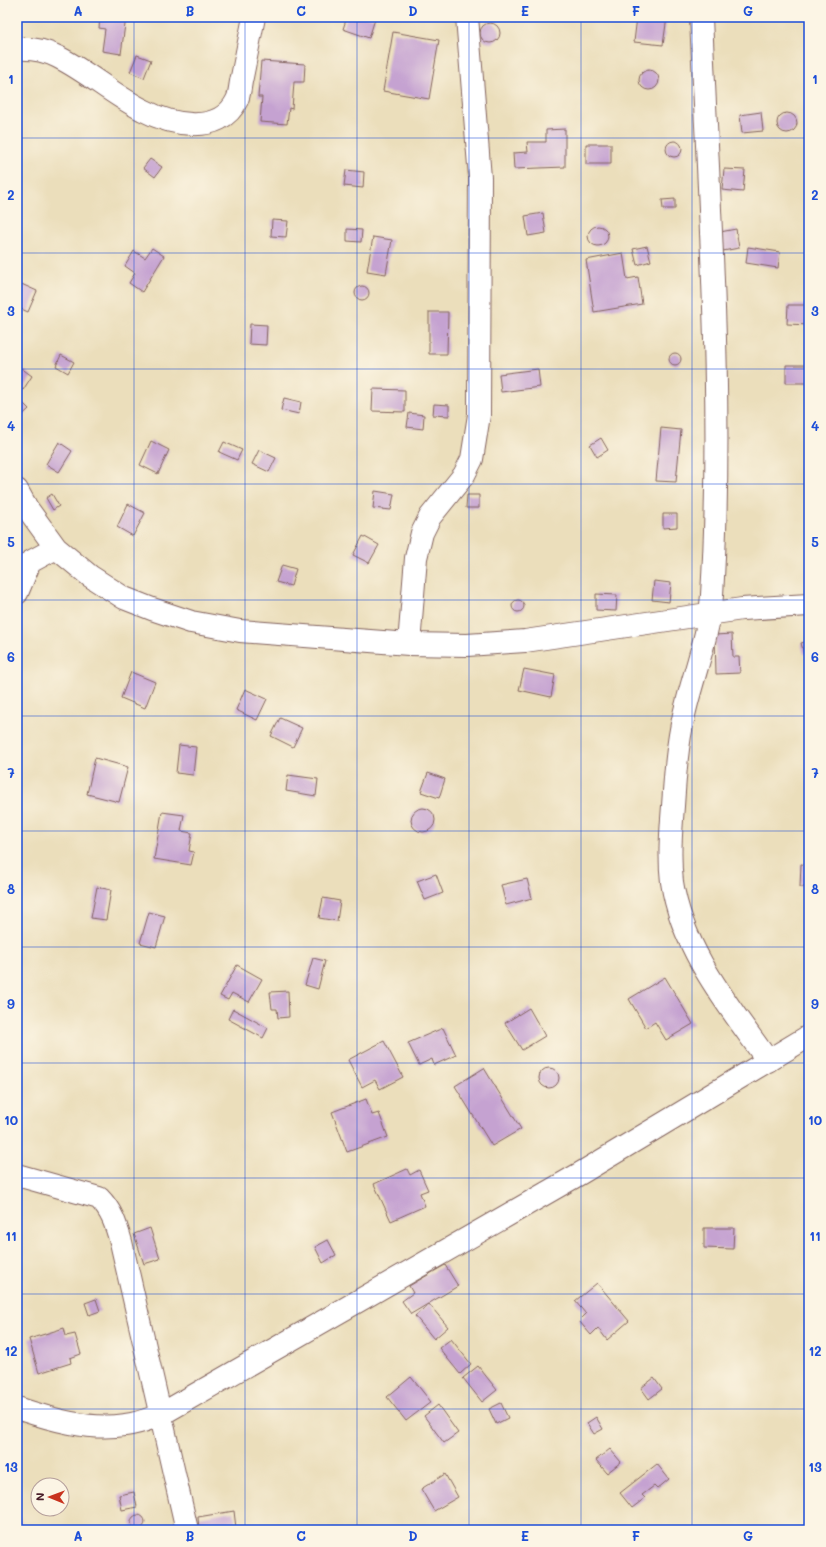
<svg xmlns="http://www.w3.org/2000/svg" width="826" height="1547" font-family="Mali,sans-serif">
	<rect width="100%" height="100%" fill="#fcf5e5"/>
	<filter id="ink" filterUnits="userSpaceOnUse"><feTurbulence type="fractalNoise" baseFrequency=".025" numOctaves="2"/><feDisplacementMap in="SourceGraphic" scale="8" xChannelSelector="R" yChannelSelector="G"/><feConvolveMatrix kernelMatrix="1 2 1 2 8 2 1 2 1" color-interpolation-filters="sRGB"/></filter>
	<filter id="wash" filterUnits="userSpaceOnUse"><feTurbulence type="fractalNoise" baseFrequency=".012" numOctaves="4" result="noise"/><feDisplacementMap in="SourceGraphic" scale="16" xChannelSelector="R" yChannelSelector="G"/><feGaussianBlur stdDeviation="0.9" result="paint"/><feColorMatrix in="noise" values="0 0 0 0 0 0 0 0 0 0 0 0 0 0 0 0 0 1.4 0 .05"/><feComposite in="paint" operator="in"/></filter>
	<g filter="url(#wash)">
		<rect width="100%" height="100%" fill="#ebdebb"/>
		<g id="blocks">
			<path fill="#c5a2d1" d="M100,17h26l-5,37 -19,-3 3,-22 -6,-1z
				M347,17h22l6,2 -6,19 -26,-9z
				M637,17h30l-4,28 -29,-3z
				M480 33a10 10 0 1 1 20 0a10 10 0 1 1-20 0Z
				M393,32l46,8 -10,59 -46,-8z
				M137,55l14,5 -7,18 -14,-6z
				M261,61l44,3 -1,18h-10l-2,27 -3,-1 -2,16 -27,-2 2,-25h-4z
				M639 80a10 10 0 1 1 20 0a10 10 0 1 1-20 0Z
				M761,112l2,19 -21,2 -2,-18z
				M777 123a10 10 0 1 1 20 0a10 10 0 1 1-20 0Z
				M565,129v38l-51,2 -1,-16 15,-1 -1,-10h19v-12z
				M666 149a8 8 0 1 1 16 0a8 8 0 1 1-16 0Z
				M586,144h25v20h-25z
				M150,159l12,8 -7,10 -12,-9z
				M724,169l21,1 -2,22 -21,-2z
				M346,170l18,2 -1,16 -19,-2z
				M675,199v10h-12l-1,-9z
				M543,213l3,20 -18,3 -3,-20z
				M272,220l16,1 -2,16 -15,-1z
				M588 236a10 10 0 1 1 20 0a10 10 0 1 1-20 0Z
				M347,229l15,1 -1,12 -14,-1z
				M736,229l3,19 -16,3 -3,-19z
				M373,237l19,3 -6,34 -19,-3z
				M647,246l4,15 -14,4 -4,-16z
				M748,247l32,5 -2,16 -32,-5z
				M152,248l12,8 -22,36 -13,-9 6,-10 -10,-7 9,-15 11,7z
				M623,253l4,26 11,-2 4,27 -48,8 -8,-52z
				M17,282l20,9 -9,21 -11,-5z
				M355 293a7 7 0 1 1 14 0a7 7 0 1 1-14 0Z
				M788,305h21v20l-22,-1z
				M429,312h19l-1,42h-18z
				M250,324l17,1 -1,20 -17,-1z
				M669 359a6 6 0 1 1 12 0a6 6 0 1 1-12 0Z
				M61,355l13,7 -6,11 -12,-7z
				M786,365h22v18h-22z
				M21,368l11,8 -9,14 -6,-3v-13z
				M538,369l2,18 -39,5 -2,-18z
				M373,389l32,1v22l-33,-1z
				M17,397l12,12 -12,11z
				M284,398l17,4 -2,12 -18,-4z
				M434,404l15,1v11l-16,-1z
				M409,413l15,2 -1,14 -16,-2z
				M661,428l20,2 -5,52 -20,-1z
				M601,438l7,12 -11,7 -7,-12z
				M151,441l18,9 -11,24 -18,-9z
				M59,442l13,9 -13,21 -13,-8z
				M224,442l18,8 -5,10 -18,-8z
				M259,450l17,8 -7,14 -17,-8z
				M375,491l19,3 -3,16 -18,-2z
				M52,494l7,12 -6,4 -7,-12z
				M467,495h12v13h-13z
				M128,504l17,9 -12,23 -16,-9z
				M663,514h14v13l-14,1z
				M363,536l16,9 -10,18 -16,-8z
				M282,565l14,4 -5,17 -15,-4z
				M654,581l17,2 -2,19 -17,-2z
				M596,594l21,1 -1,16 -20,-1z
				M512 606a6 6 0 1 1 12 0a6 6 0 1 1-12 0Z
				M732,634l1,23h6l1,16 -24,1 -1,-39z
				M809,641v12l-5,1 -3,-11z
				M524,669l31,6 -4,22 -32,-7z
				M131,672l24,10 -10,26 -24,-10z
				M245,689l22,10 -10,21 -21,-10z
				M280,718l22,10 -9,19 -22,-11z
				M179,745l17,2 -3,28 -17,-2z
				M95,758l33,9 -9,35 -32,-8z
				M428,773l17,6 -6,19 -18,-6z
				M288,775l30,4 -2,17 -30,-5z
				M411 820a12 12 0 1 1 24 0a12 12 0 1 1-24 0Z
				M162,812l22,3 -3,16 11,2 -3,18 5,1 -3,13 -37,-6z
				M801,864l8,1v22h-9z
				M436,874l7,19 -18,7 -8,-19z
				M527,879l5,19 -26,7 -5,-20z
				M97,887l14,3 -5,30 -15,-2z
				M323,898l17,3 -3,20 -18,-3z
				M149,912l16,4 -9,31 -16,-4z
				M313,958l12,3 -7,28 -13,-4z
				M237,965l25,14 -13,23 -17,-9 -4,7 -8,-4z
				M665,977l28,47 -27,16 -11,-18 -9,6 -17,-29z
				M288,991l1,26 -11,1 -1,-9h-5l-2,-17z
				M529,1008l16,28 -23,14 -17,-27z
				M233,1009l35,19 -5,10 -35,-19z
				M443,1028l13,27 -22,10 -2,-6 -13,6 -11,-22z
				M384,1041l19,36 -23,12 -5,-9 -13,7 -14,-27z
				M484,1068l37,61 -29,17 -37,-60z
				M539 1078a10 10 0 1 1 20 0a10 10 0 1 1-20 0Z
				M366,1099l6,16 7,-2 9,24 -41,15 -15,-40z
				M407,1169l3,6 9,-5 9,20 -8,3 5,13 -34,15 -17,-37z
				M150,1228l10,31 -16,5 -10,-30z
				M704,1228h30l-1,21 -29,-1z
				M328,1240l8,15 -13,8 -8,-16z
				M445,1265l13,21 -47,28 -9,-13 11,-8 -4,-7z
				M597,1283l32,38 -22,19 -9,-12 -7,7 -12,-14 7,-7 -11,-13z
				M96,1299l4,12 -11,4 -4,-12z
				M429,1304l19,23 -14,12 -19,-23z
				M64,1328l2,8 9,-2 6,20 -11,4 1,5 -32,10 -10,-34z
				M451,1339l20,25 -11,10 -21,-26z
				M478,1366l19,24 -15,12 -19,-24z
				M411,1377l20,25 -25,19 -19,-24z
				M654,1378l8,11 -13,10 -8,-11z
				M501,1403l7,15 -12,6 -7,-15z
				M438,1405l20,28 -14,10 -20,-27z
				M596,1417l7,12 -9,5 -7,-11z
				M610,1449l11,13 -14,11 -11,-13z
				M657,1464l12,15 -12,10 -3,-3 -12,9 3,3 -13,10 -12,-15z
				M445,1474l13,23 -24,14 -13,-22z
				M134,1492l3,15 -15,3 -3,-15z
				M234,1511l2,17 -37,2 -1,-13z
				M131 1522a7 7 0 1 1 14 0a7 7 0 1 1-14 0Z
				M20,1518l3,12h-6v-11z"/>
		</g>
	</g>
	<g filter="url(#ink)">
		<use href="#blocks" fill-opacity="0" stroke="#82625d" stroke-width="1"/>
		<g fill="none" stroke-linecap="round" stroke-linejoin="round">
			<g stroke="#82625d" stroke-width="24">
				<path id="minor" d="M701,17c8,192 23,385 11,578 -3,41 -19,80 -28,120 -7,30 -9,61 -11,91 -2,25 -4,51 -1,76 10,68 58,125 96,179
					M17,49c15,-1 27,1 41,8 30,15 55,38 85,53 28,15 77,26 94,-10 3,-6 3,-16 5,-23 4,-20 8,-40 12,-60
					M17,490l10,18 29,40 34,28 34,22 28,11 39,13 49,9 169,13 58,1 58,-4 217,-32 67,-4
					M17,593l13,-31 26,-14
					M409,644l7,-86 6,-25 8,-16 34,-42 8,-16 7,-44 1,-237 -13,-161
					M17,1175l82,23c13,13 17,27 22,44l66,288
					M17,1408c33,11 73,23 108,17 12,-1 24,-6 35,-10l421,-242 228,-137"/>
			</g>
			<use href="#minor" stroke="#fff" stroke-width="22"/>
		</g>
	</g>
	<path fill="none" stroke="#1d4ed8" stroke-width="1" stroke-opacity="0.55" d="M134,17v1513M245,17v1513M357,17v1513M469,17v1513M581,17v1513M692,17v1513M17,138h792M17,253h792M17,369h792M17,484h792M17,600h792M17,716h792M17,831h792M17,947h792M17,1063h792M17,1178h792M17,1294h792M17,1409h792"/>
	<rect width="826" height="1547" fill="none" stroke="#fcf5e5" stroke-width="44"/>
	<g transform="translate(50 1497) rotate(271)"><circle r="19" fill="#fcf5e5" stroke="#b59f9b"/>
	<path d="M0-3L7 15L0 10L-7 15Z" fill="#c8321e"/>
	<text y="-6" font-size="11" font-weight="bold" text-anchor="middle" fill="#4a1f2b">N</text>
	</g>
	<rect x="22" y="22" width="782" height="1503" fill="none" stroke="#1d4ed8" stroke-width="1.5"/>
	<g font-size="13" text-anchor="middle" font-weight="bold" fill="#1d4ed8">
		<text x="78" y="16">A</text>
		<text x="190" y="16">B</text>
		<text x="301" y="16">C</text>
		<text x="413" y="16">D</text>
		<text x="525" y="16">E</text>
		<text x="636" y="16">F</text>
		<text x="748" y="16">G</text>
		<text x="11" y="84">1</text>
		<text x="815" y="84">1</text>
		<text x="11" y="200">2</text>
		<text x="815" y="200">2</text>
		<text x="11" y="316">3</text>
		<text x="815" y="316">3</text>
		<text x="11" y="431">4</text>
		<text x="815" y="431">4</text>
		<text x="11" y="547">5</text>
		<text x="815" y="547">5</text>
		<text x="11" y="662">6</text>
		<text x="815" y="662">6</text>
		<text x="11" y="778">7</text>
		<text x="815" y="778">7</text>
		<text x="11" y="894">8</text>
		<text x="815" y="894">8</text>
		<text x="11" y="1009">9</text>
		<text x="815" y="1009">9</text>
		<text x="11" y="1125">10</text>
		<text x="815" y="1125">10</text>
		<text x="11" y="1241">11</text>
		<text x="815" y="1241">11</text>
		<text x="11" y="1356">12</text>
		<text x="815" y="1356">12</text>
		<text x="11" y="1472">13</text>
		<text x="815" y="1472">13</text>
		<text x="78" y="1541">A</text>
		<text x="190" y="1541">B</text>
		<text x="301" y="1541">C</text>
		<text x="413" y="1541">D</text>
		<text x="525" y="1541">E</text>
		<text x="636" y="1541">F</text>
		<text x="748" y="1541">G</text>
	</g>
</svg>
